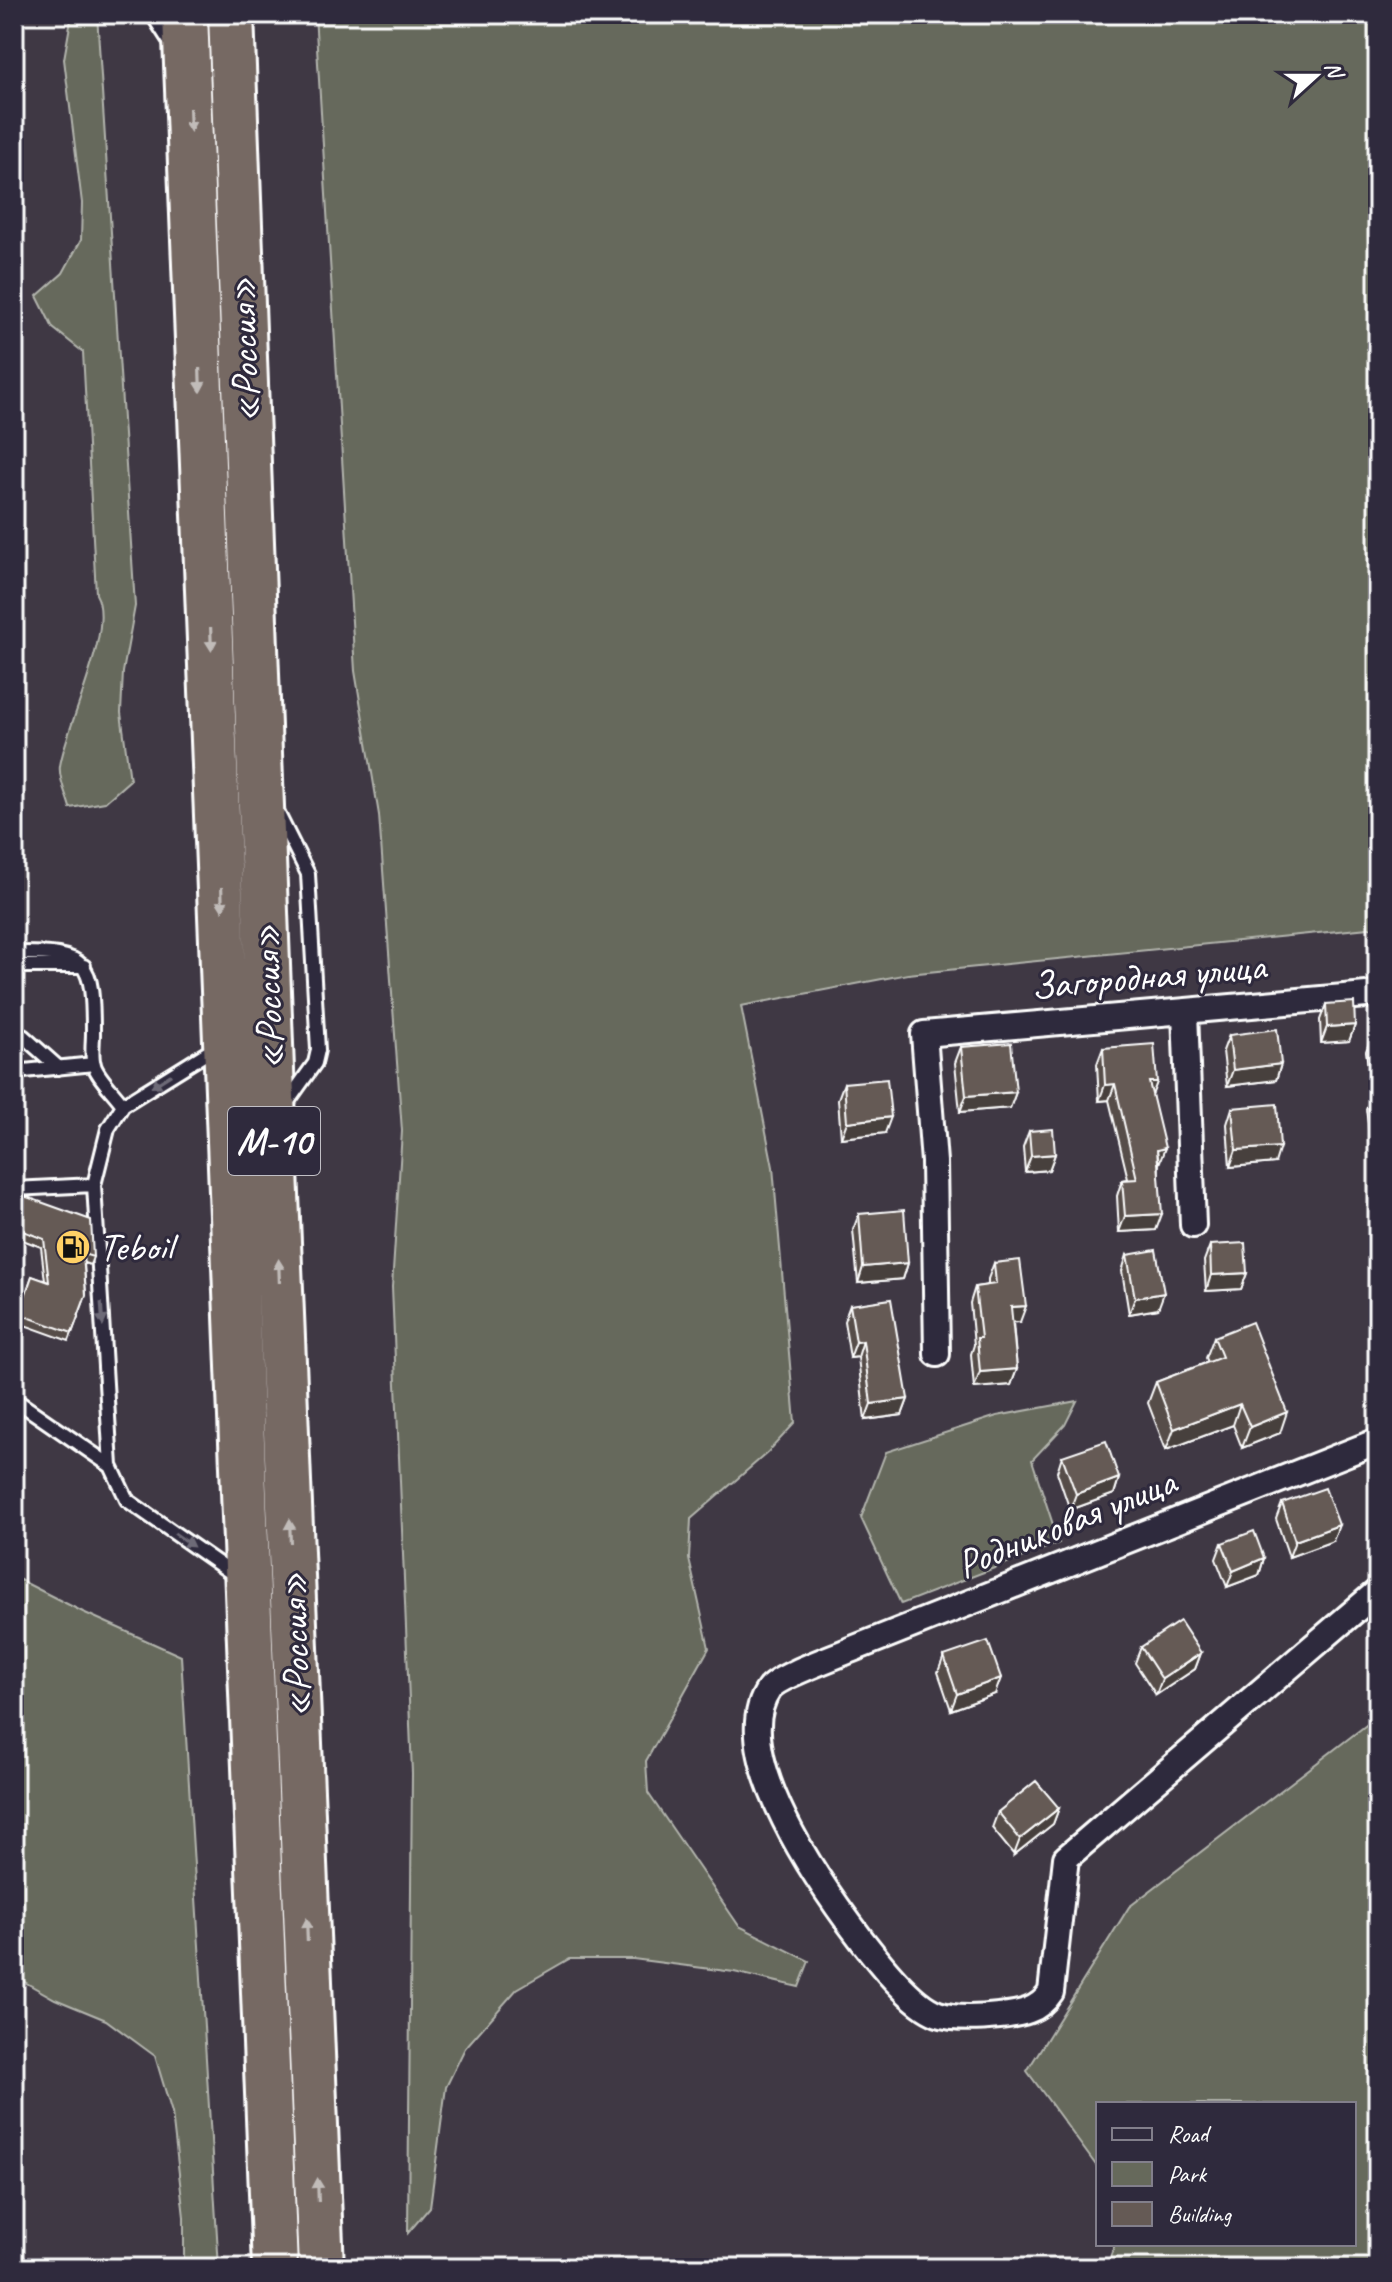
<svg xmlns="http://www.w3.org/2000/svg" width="1392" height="2282" font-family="Caveat,sans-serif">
	<rect width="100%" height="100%" fill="#3f3844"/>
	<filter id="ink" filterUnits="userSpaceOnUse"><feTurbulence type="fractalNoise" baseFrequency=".0125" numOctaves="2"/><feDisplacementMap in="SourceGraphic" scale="16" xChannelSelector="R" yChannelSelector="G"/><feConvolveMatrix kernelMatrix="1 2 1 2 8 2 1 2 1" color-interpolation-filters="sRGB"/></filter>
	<g filter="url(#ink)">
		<path fill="#66695b" stroke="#b2b4ad" stroke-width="2" d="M72,14h25l38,592 -12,66 -2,41 9,67 -25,22 -35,6c-3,-12 -12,-30 -10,-42 6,-41 56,-138 36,-172l-13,-242 -30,-24 -16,-32 26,-23 18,-33 1,-37 -18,-144z
			M315,14h1063v913l-470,47 -167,32 32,161 22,256 -28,30 -76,66 -2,40 20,89 -63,113 2,32 91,133 70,35 -10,26 -65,-15 -101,-13h-64l-52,30 -52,59 -19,39 -16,120 -22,26 4,-460 -20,-486 10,-156 -23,-316 -24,-144z
			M1077,1401l-12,24 -33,35 27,83 -158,61 -40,-86 25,-66 111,-36z
			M14,1577l69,35 98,44 38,612h-35v-51l-12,-104 -17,-57 -49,-36 -51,-21 -41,-23z
			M1378,1716v552h-272l9,-24h239v-140h-256v64l-71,-97 102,-164z"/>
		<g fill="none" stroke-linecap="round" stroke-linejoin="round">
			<g stroke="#fff" stroke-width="18">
				<path id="lane" d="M152,14l20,31
					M277,812l31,62 10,176 -3,13 -29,41
					M14,953c75,-1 79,7 79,81 0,8 -2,22 1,31 4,13 21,28 29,40
					M14,966h70
					M14,1036h9l36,32
					M218,1046l-95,59 -15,24 -14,56 17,281 16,34 109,76
					M14,1072l80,-8
					M14,1189l80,-4
					M14,1399l97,67"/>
			</g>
			<g stroke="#fff" stroke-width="30">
				<path id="street" d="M1185,1012l8,213
					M937,1354l-3,-192 -10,-128 454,-40
					M1378,1441l-528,209c-16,7 -73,27 -81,39 -44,63 54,200 92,250 17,22 51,66 77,75 18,6 43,4 61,2 21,-2 40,-5 52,-24l15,-134 312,-267"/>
			</g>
			<g stroke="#fff" stroke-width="50">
				<path id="highway" d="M185,14l90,2254
					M231,14l42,1109 48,1145"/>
			</g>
			<use href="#lane" stroke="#2f2a3d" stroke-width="12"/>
			<use href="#street" stroke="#2f2a3d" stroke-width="24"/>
			<use href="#highway" stroke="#766964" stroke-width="44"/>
		</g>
		<path fill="#574d49" stroke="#fff" stroke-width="2" d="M1326,1004l29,21 -6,16 -28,2 -1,-23z
			M1378,1034v162l-12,-87 6,-15 -6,-43 6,-16z
			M1229,1035l52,29 -5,16 -49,6 -4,-35z
			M961,1047l55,45 -6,16 -50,4 -5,-49z
			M1103,1048l54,34 -5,12 7,70 -3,66 -37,2 -2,-36 5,-16 6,-1 -19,-79 -10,1 -2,-37z
			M844,1083l41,50 -44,5 -3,-39z
			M1232,1108l43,55 -45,4 -3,-43z
			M1029,1131l26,23 -6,16 -24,2 -2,-25z
			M24,1196l69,61 -3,8 -6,-2 2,32 -17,46 -53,-19 16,-46 13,5 -4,-34 -21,-8 1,-35z
			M859,1214l49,49 -5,16 -45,4 -5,-53z
			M1210,1245l37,28 -6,16 -35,2 -2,-30z
			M1127,1255l31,54 -29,5 -7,-43z
			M994,1263l26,59h-7l4,47 -6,16 -37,3 -3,-34 3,-9 -4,-42 5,-16 13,-2v-6z
			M850,1305l58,94 -6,16 -37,5 -7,-63 -8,1 -6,-37z
			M1214,1337l66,96 -38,15 -9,-23 -67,25 -18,-47 8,-21 52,-20 -2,-4z
			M1062,1456l57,22 -5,16 -44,16 -13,-38z
			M1282,1503l51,38 -44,16 -13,-38z
			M1222,1543l42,15 -5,17 -32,12 -11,-28z
			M1141,1647l60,6 -6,16 -39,26 -21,-32z
			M944,1656l51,38 -44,16 -13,-38z
			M1059,1808l-6,16 -39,31 -22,-27 6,-16z"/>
		<path fill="#473f3c" stroke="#fff" stroke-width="2" d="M14,1019h5l-3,8h-2z
			M1355,1025l-6,16 -28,2 6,-16z
			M1281,1064l-5,16 -49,6 6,-16z
			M1149,1082h8l-6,16z
			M1115,1084l-6,16 -10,1 6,-16z
			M1016,1092l-6,16 -50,4 6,-16z
			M891,1117l-6,16 -44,5 6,-16z
			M1280,1147l-5,16 -45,4 6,-17z
			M1165,1148l-6,16 -2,-14z
			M1055,1154l-6,16 -24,2 6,-16z
			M1162,1214l-6,16 -37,2 6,-16z
			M908,1263l-5,16 -45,4 5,-16z
			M1247,1273l-6,16 -35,2 5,-16z
			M1164,1293l-6,16 -29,5 6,-16z
			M1026,1306l-6,16 -14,1 5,-16z
			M863,1341l-5,16 -8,1 6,-16z
			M1017,1369l-6,16 -37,3 6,-16z
			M908,1399l-6,16 -37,5 6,-16z
			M1240,1404l-7,21 -67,25 8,-21z
			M1287,1412l-7,21 -38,15 8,-21z
			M1119,1478l-5,16 -44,16 6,-16z
			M1339,1525l-6,16 -44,16 6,-16z
			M1264,1558l-5,17 -32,12 6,-16z
			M1201,1653l-6,16 -39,26 6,-16z
			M1001,1678l-6,16 -44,16 6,-16z
			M1059,1808l-6,16 -39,31 6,-16z"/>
		<path fill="#655a55" stroke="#fff" stroke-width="2" d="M14,971h3l2,48h-5z
			M1354,1002l1,23 -28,2 -1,-23z
			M1277,1029l4,35 -48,6 -4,-35z
			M1378,1034v44l-6,-43z
			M1011,1043l5,49 -50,4 -5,-49z
			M1154,1044l3,38h-8l16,66 -8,2 5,64 -37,2 -3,-36 15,-1 -22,-95 -10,1 -2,-37z
			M887,1079l4,38 -44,5 -3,-39z
			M1378,1092v44l-6,-43z
			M1277,1104l3,43 -44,3 -4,-42z
			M1053,1129l2,25 -24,2 -2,-25z
			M24,1196l67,24 2,37 -10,-3 3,41 -14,38 -53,-19 13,-38 17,6 -5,-43 -21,-8z
			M904,1210l4,53 -45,4 -4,-53z
			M1245,1243l2,30 -36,2 -1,-30z
			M1156,1250l8,43 -29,5 -8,-43z
			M1020,1260l6,46 -15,1 6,62 -37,3 -3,-34h4l-6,-51 21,-3 -2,-21z
			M891,1299l17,100 -37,5 -8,-63 -7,1 -6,-37z
			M1252,1322l35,90 -37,15 -10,-23 -66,25 -18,-47 66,-25 -8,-20z
			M1106,1441l13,37 -43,16 -14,-38z
			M1325,1488l14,37 -44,16 -13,-38z
			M1254,1531l10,27 -31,13 -11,-28z
			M1180,1621l21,32 -39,26 -21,-32z
			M988,1641l13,37 -44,16 -13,-38z
			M1036,1781l23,27 -39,31 -22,-27z"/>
		<defs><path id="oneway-solid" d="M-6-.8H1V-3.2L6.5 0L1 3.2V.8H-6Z" transform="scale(2)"/></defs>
		<g fill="#c1bcb9">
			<use href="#oneway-solid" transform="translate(190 120) rotate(88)"/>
			<use href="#oneway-solid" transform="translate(200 380) rotate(88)"/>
			<use href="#oneway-solid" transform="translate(211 639) rotate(88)"/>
			<use href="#oneway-solid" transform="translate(222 899) rotate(88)"/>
			<use href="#oneway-solid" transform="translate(279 1271) rotate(-92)"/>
			<use href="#oneway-solid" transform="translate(290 1531) rotate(-92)"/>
			<use href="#oneway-solid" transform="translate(307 1930) rotate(-92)"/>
			<use href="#oneway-solid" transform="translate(318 2190) rotate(-92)"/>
		</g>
		<g fill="#6d6a77">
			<use href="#oneway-solid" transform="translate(161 1081) rotate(148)"/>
			<use href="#oneway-solid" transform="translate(102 1314) rotate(86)"/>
			<use href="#oneway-solid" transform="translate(184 1540) rotate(35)"/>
		</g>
	</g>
	<defs>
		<g id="fuel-disc" transform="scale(1.8)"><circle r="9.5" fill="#ffd166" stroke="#2f2a3d"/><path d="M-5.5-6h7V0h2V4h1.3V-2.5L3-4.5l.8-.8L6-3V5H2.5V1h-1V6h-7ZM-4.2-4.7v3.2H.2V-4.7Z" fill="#111"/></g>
	</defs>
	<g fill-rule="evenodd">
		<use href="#fuel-disc" x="73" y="1247"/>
	</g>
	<g text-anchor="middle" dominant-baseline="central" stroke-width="6" stroke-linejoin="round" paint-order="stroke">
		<rect fill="#2f2a3d" stroke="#c1bfc5" stroke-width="2" x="228" y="1107" width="92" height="68" rx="6"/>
		<g font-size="38" font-weight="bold" fill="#fff">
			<text x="274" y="1141">М-10</text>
		</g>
		<g font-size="40" fill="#fff" stroke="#2f2a3d">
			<text transform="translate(244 350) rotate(-92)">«Россия»</text>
			<text transform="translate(1148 976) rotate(-5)">Загородная улица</text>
			<text transform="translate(268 997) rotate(-92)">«Россия»</text>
			<text transform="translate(1066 1523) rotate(-22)">Родниковая улица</text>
			<text transform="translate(295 1645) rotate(-92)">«Россия»</text>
		</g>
		<g font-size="40" fill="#fff" stroke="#2f2a3d" text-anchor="start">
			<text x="99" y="1247">Teboil</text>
		</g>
	</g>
	<rect width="1392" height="2282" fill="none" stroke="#2f2a3d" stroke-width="48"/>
	<rect x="24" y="24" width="1344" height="2234" fill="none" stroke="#fff" stroke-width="3" filter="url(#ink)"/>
	<rect x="1096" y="2102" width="260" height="144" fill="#2f2a3d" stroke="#827f8b" stroke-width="2"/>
	<rect x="1112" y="2128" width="40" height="12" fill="#2f2a3d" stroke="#827f8b" stroke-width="2"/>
	<text x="1168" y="2142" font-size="24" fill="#ffffff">Road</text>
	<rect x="1112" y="2162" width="40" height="24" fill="#66695b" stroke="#827f8b" stroke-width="2"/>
	<text x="1168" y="2182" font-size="24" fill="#ffffff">Park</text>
	<rect x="1112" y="2202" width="40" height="24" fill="#655a55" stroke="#827f8b" stroke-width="2"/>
	<text x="1168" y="2222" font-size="24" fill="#ffffff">Building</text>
	<g transform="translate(1316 76) rotate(69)" stroke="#2f2a3d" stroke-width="6" paint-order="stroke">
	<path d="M0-6L14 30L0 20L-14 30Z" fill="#ffffff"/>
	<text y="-12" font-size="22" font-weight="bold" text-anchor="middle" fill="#ffffff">N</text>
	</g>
</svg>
